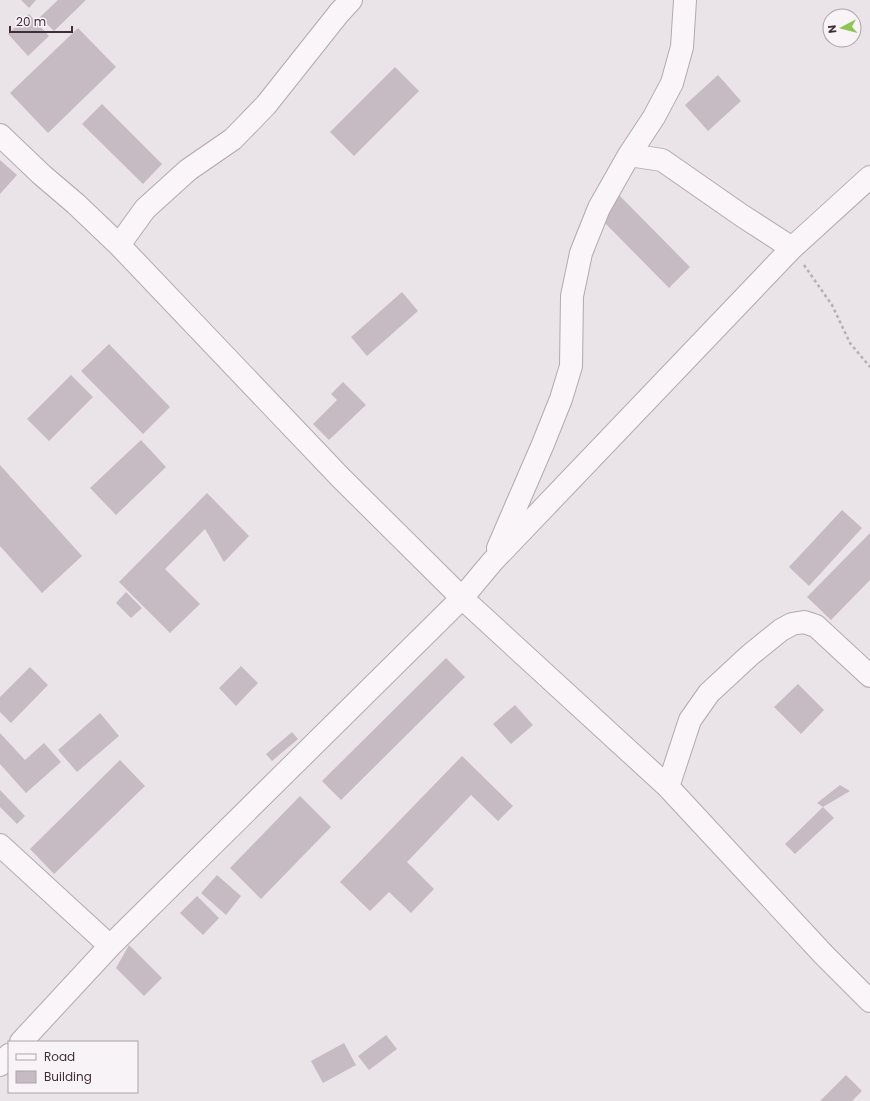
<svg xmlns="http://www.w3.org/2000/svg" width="870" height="1101" font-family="Poppins,sans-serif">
	<rect width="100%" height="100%" fill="#eae3e8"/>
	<path fill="#c6bbc3" d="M21,0h15l-7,8z
		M58,0h28l-32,31 -14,-14z
		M29,14l20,22 -21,20 -20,-22z
		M78,28l38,39 -68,66 -38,-40z
		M395,67l24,24 -65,65 -24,-24z
		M718,75l23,26 -33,30 -23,-26z
		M102,104l60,60 -19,20 -61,-60z
		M0,160l17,15 -17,19z
		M619,195l71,72 -21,21 -71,-72z
		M402,292l16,19 -51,45 -16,-19z
		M109,344l61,63 -27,27 -62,-63z
		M71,375l22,22 -44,44 -22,-22z
		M343,382l23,23 -37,35 -16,-16 24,-24 -6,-6z
		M141,440l25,27 -50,48 -26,-27z
		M0,465l82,91 -40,37 -42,-47z
		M207,493l42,43 -25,26 -19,-33 -40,40 35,35 -30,29 -51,-51z
		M842,510l20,18 -53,58 -20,-19z
		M870,533v47l-39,40 -24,-23z
		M126,592l16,16 -11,10 -15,-15z
		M446,658l19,19 -124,123 -19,-19z
		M241,666l17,17 -22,23 -17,-18z
		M30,667l18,18 -37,38 -11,-11v-15z
		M798,684l26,26 -23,24 -27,-27z
		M515,705l18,20 -22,19 -18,-20z
		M100,713l19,23 -42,36 -19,-22z
		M292,732l6,7 -26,22 -6,-7z
		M0,733l25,27 19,-17 17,19 -35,31 -26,-29z
		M462,756l51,50 -15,15 -27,-26 -64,67 27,27 -23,24 -22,-21 -19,19 -30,-29z
		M120,760l25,26 -91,88 -24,-25z
		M840,785l10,6 -27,16 11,11 -39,36 -10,-10 38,-37 -6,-4z
		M0,790l25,26 -8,8 -17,-17z
		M300,796l31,31 -70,72 -31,-31z
		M217,875l24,21 -15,19 -25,-22z
		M197,896l22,22 -16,17 -23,-22z
		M129,945l33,33 -18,18 -28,-28z
		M386,1035l11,14 -28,21 -11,-14z
		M344,1043l12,22 -33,18 -12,-22z
		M846,1075l16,16 -10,10h-32z"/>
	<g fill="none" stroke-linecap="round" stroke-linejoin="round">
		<g stroke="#b4a8b1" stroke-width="24">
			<path id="street" d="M0,135l42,40 34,29 43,41 222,233 121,120 206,189 156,168 46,46
				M629,155l33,5 79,55 51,33
				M119,245l26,-36 43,-39 45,-31 33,-34 73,-92 12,-13
				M498,548l45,-104 18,-45 10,-33 1,-70 9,-43 18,-45 30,-53 25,-38 18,-34 10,-36 3,-47
				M668,787l22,-67 19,-27 41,-38 31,-25 11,-6 12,-2 12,4 54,50
				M0,845l110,101
				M21,1042l89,-96 352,-348 30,-36 300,-314 78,-71
				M0,1065l9,-10"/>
		</g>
		<path stroke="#b7adb4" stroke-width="2.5" stroke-dasharray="3 3" stroke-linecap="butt" d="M804,265l28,40 18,38 20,24"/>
		<use href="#street" stroke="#f9f5f8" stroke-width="22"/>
	</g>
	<rect x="8" y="1041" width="130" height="52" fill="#f7f3f6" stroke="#aea3ab"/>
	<rect x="16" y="1054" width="20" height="6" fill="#f9f5f8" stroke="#aea3ab"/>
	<text x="44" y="1061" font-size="12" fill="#412c3b">Road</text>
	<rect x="16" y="1071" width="20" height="12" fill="#c6bbc3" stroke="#aea3ab"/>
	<text x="44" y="1081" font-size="12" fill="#412c3b">Building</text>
	<g transform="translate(842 28) rotate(263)"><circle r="19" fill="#f7f3f6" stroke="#aea3ab"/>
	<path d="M0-3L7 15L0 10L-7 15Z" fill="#8ec453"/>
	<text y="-6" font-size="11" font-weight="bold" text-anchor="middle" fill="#412c3b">N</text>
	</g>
	<path d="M10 26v6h62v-6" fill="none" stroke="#412c3b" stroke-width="2"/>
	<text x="16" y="26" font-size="12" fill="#412c3b" stroke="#f7f3f6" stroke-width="3" paint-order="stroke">20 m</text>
</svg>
